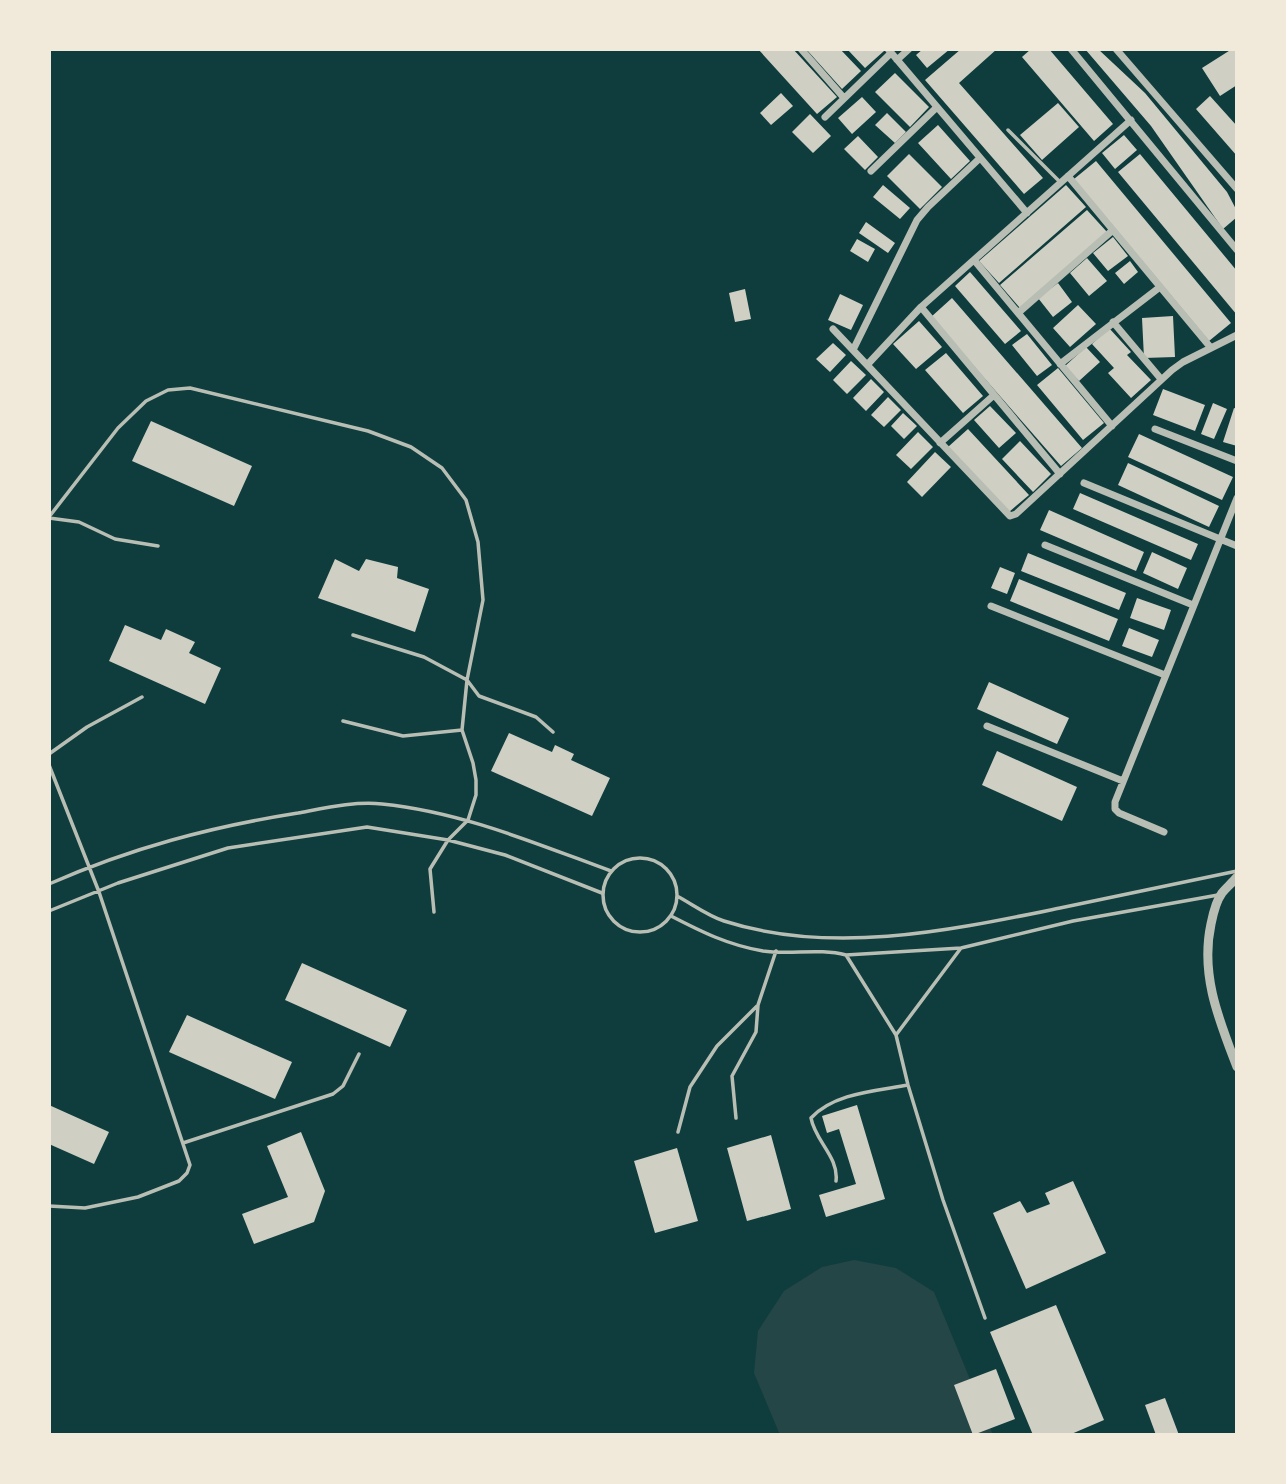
<svg xmlns="http://www.w3.org/2000/svg" width="1286" height="1484" font-family="'Playfair Display',serif">
	<rect width="100%" height="100%" fill="#0f3d3e"/>
	<path fill="#244646" d="M854,1260l42,8 38,24 59,143h-213l-26,-62 4,-42 26,-40 38,-24z"/>
	<path fill="#cfcfc3" d="M758,49h35l44,48 -20,17z
		M806,49h34l21,22 -19,18z
		M847,49h36l1,2 -19,17z
		M923,49h27l-23,19 -11,-13z
		M961,49h36l-38,34 84,95 -19,16 -99,-114z
		M1031,49h18l64,75 -19,17 -72,-84z
		M1085,49h13l47,44 82,99 10,19v6l-14,12 -72,-103z
		M1232,49h5v36l-17,11 -18,-28z
		M895,73l34,34 -19,20 -35,-35z
		M781,93l12,13 -22,19 -11,-12z
		M1210,96l27,30v30l-41,-47z
		M862,97l14,15 -24,22 -14,-16z
		M1058,103l21,24 -37,33 -22,-25z
		M887,113l19,19 -11,11 -20,-18z
		M810,114l21,22 -18,17 -21,-21z
		M938,125l32,36 -19,18 -33,-36z
		M1124,135l13,15 -22,19 -13,-16z
		M858,136l20,21 -13,13 -21,-21z
		M909,154l33,33 -22,22 -33,-33z
		M1140,154l97,117v44l-119,-143z
		M1096,161l135,162 -22,18 -135,-162z
		M883,185l27,23 -10,11 -27,-22z
		M1066,185l20,22 -87,76 -20,-22z
		M1087,210l20,22 -87,76 -20,-23z
		M866,222l29,21 -7,10 -29,-20z
		M1113,237l15,19 -20,15 -15,-18z
		M857,239l18,10 -7,13 -18,-11z
		M1087,258l20,23 -18,15 -19,-23z
		M1130,261l8,11 -14,12 -9,-11z
		M970,272l51,59 -16,13 -50,-58z
		M1058,283l14,19 -19,15 -15,-19z
		M745,289l6,30 -16,3 -6,-29z
		M840,294l23,11 -12,25 -23,-10z
		M952,298l130,150 -21,18 -130,-149z
		M1078,305l18,19 -26,23 -17,-19z
		M1173,316l2,41 -31,1 -2,-40z
		M919,321l23,26 -26,22 -23,-25z
		M1109,328l22,24 -4,3 24,25 -20,18 -23,-25 6,-5 -22,-24z
		M1027,334l25,31 -15,11 -25,-31z
		M833,343l13,12 -16,17 -14,-13z
		M1086,347l14,15 -21,19 -14,-15z
		M946,353l37,43 -20,17 -38,-43z
		M851,361l15,14 -19,19 -14,-14z
		M1058,368l46,55 -21,17 -46,-55z
		M871,379l13,13 -18,19 -13,-13z
		M1163,389l42,16 -10,26 -42,-16z
		M888,397l13,13 -17,17 -13,-12z
		M1213,403l14,6 -13,30 -13,-5z
		M990,406l26,27 -17,15 -25,-28z
		M1234,408l3,1v37l-14,-4z
		M903,413l14,13 -13,13 -13,-13z
		M151,421l101,45 -18,40 -102,-45z
		M968,429l61,66 -20,17 -61,-65z
		M918,432l15,15 -22,22 -15,-14z
		M1139,434l94,43 -11,23 -94,-43z
		M1020,441l31,33 -18,18 -31,-33z
		M935,452l16,15 -29,30 -15,-15z
		M1128,463l91,43 -10,21 -91,-42z
		M1080,493l118,51 -7,16 -118,-51z
		M1049,510l95,42 -8,19 -96,-41z
		M1152,552l35,16 -9,21 -35,-16z
		M1028,553l98,40 -7,17 -98,-39z
		M335,559l24,12 7,-12 32,8 -1,11 32,11 -14,43 -97,-34z
		M1000,567l15,6 -8,21 -16,-6z
		M1019,579l99,40 -9,22 -99,-40z
		M1137,598l34,12 -7,20 -34,-12z
		M125,625l36,15 5,-11 29,13 -6,11 32,15 -16,36 -96,-43z
		M1129,628l30,12 -7,17 -30,-11z
		M989,682l80,36 -12,26 -80,-35z
		M509,733l43,19 3,-7 19,9 -3,6 39,18 -18,38 -101,-45z
		M997,751l80,36 -15,34 -80,-36z
		M302,963l105,47 -17,37 -105,-47z
		M187,1015l105,47 -17,37 -106,-47z
		M49,1105l60,27 -15,32 -45,-20z
		M857,1105l28,94 -59,18 -7,-22 37,-11 -17,-55 -12,4 -5,-17z
		M301,1132l24,59 -11,31 -60,22 -12,-30 46,-17 -21,-51z
		M771,1135l20,74 -44,12 -20,-73z
		M677,1148l21,73 -43,12 -21,-72z
		M1073,1181l33,72 -80,36 -33,-76 27,-12 7,12 23,-9 -5,-11z
		M1056,1305l48,115 -35,15h-36l-43,-103z
		M996,1369l19,50 -42,16 -19,-50z
		M1165,1398l14,37h-23l-11,-30z"/>
	<g fill="none" stroke-linecap="round" stroke-linejoin="round">
		<path stroke="#b8beb3" stroke-width="3.5" d="M1008,130l52,52
			M49,517l69,-89 28,-27 22,-11 22,-2 178,43 43,16 31,21 24,32 12,42 5,58 -16,80 -5,50 11,33 3,17v15l-8,25 -20,20 -18,29 4,43
			M49,518l30,4 36,17 43,7
			M353,635l71,22 43,23 12,16 57,21 17,15
			M343,721l60,15 59,-6
			M49,754l38,-27 55,-30
			M49,765l50,127 91,273 -3,8 -8,8 -41,16 -53,11 -36,-2
			M603 895a37 37 0 1 1 74 0a37 37 0 1 1-74 0Z
			M49,884c82,-36 161,-57 249,-71 27,-5 57,-12 84,-9 80,8 155,40 229,67
			M677,896c15,8 31,20 47,25 109,35 228,9 336,-13 59,-12 118,-25 177,-37
			M49,911l69,-28 110,-35 139,-21 81,13 57,15 97,38
			M671,916c31,16 57,29 92,35 27,4 56,-3 83,4l115,-7 112,-27 145,-26
			M846,955l50,80 12,50 35,115 42,118
			M896,1035l65,-87
			M736,1118l-4,-42 24,-44 2,-27 18,-54
			M678,1132l12,-45 27,-41 40,-40
			M183,1143l150,-49 10,-8 16,-32
			M836,1181c3,-24 -21,-40 -25,-63 23,-25 65,-27 97,-33"/>
		<path stroke="#b8beb3" stroke-width="7" d="M801,49l43,49
			M888,49l139,164
			M1071,49l166,201
			M1116,49l121,140
			M897,60l12,-11
			M825,117l66,-64
			M871,171l66,-64
			M1068,176l143,172
			M974,260l138,166
			M921,307l139,167
			M1018,313l95,-83
			M1113,322l48,57
			M833,329l177,187 6,-2 156,-144 11,-8 54,-27
			M853,350l64,-130 11,-13 52,-49
			M1060,364l100,-77
			M867,365l54,-58 210,-187
			M1155,429l82,32
			M940,443l54,-48
			M1084,483l153,63
			M1045,545l148,60
			M991,606l174,69
			M987,726l136,55
			M1164,832l-45,-19 -4,-4v-7l122,-304"/>
		<path stroke="#b8beb3" stroke-width="9" d="M1237,877c-5,6 -11,11 -15,16 -6,8 -9,21 -11,31 -11,51 8,96 26,143"/>
	</g>
	<rect width="1286" height="1484" fill="none" stroke="#f1e9da" stroke-width="102"/>
</svg>
